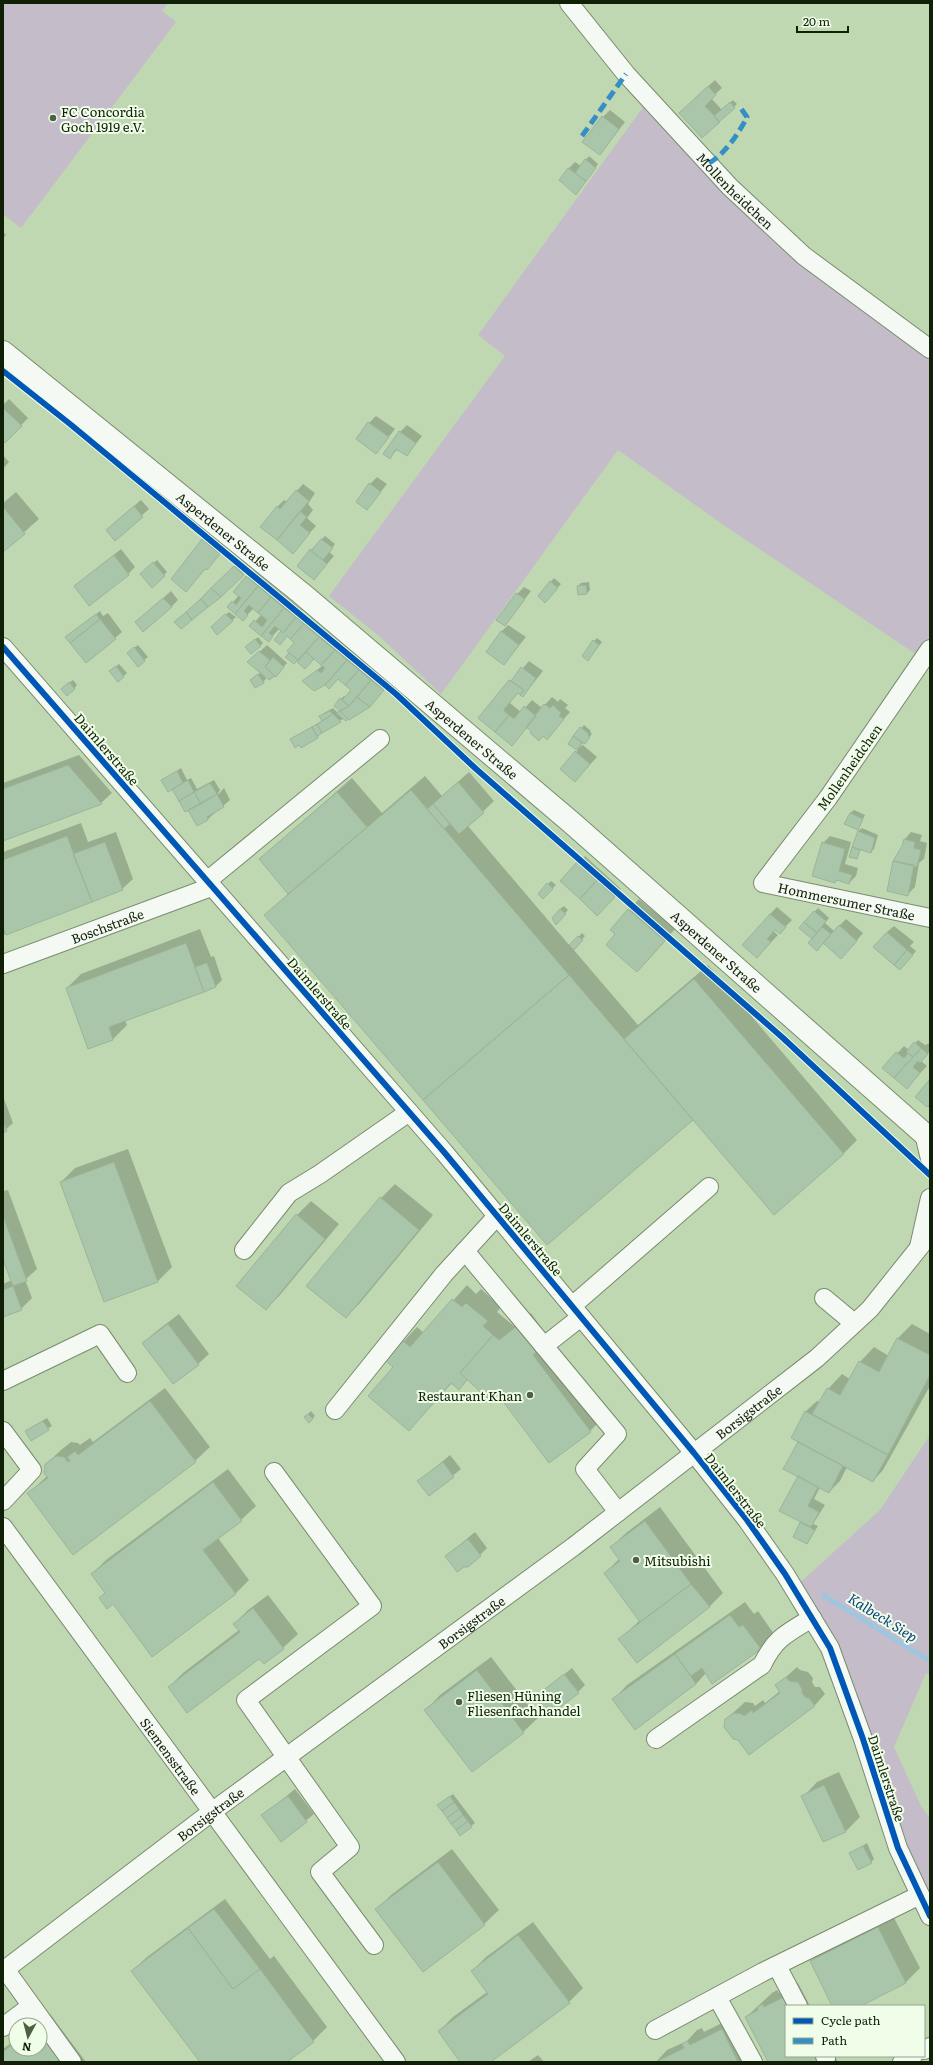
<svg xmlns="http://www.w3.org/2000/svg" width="933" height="2065" font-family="Literata,serif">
	<rect width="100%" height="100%" fill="#bfd8b2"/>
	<path fill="#c5bcc9" d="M3,3h165l-6,8 14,11 -155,206 -18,-14z
		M649,99l81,88 200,162v300l-7,10 -201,-135 -104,-74 -177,244 -63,-59 -49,-39 176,-240 -27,-21z
		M930,1435v240l-4,-2 -32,74 27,59 9,12v98l-75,-200 -61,-128 86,-78z"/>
	<path fill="#0003" d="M715,80l7,8 -11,10 11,12 11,-10 4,4 -18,18 -32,-16z
		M610,110l15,12 -25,32 3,-37z
		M589,156l9,8 -22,29 -8,-24 7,-7 6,4z
		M3,232l3,3 -3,4z
		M9,399l19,19 -23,24 -2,-2v-35z
		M376,416l19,13 -19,24 -7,-30z
		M407,425l15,11 -15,19 -9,-6 -9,9 11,-26z
		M3,455l6,7 -6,7z
		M377,477l10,7 -20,25 3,-25z
		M303,484l12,9 -7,11 5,6 -6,8 9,8 -23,26 -16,-45 7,-7 3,2z
		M16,492l23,27 -36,32v-48z
		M141,500l8,9 -34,30 -1,-16z
		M209,532l17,15 -40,43 16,-51z
		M325,536l10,8 -6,8 5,4 -20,23 -3,-29z
		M121,549l14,18 -7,7 -53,12z
		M157,560l10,12 -15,14 -8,-15z
		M241,560l9,7 -30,29 -44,26z
		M254,570l48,40 -3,4 9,8 3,-4 79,65 -14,16 -56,34 -2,4 -27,2 32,-19 -2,-4 3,-3 9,-5 5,5 2,-3 1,-11 3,-3 2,1 7,-7 -15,-12 -13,6 -21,-3 19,-16 -9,-7 -9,10 -8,-7 -10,-4 9,-15 -17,-13 -11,12 -17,-15 11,-12 -8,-6 -11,11 -14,-12 10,-12 -4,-3z
		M554,578l7,6 -13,14 -9,-2z
		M589,582l1,8 -3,3 -9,-7 3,-3z
		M524,587l7,4 -26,34 12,-31z
		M171,591l7,9 -7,7 -28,9z
		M100,611l3,5 5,-3 14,19 -7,6 -45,-4z
		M229,612l7,5 -19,17 -2,-10z
		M508,625l18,12 -22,27 -3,-32z
		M258,637l5,6 -3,3 -10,-2z
		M597,638l5,4 -11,14 3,-15z
		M138,645l10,12 -10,8 -7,-15z
		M267,645l20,18 -8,9 -16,2 3,5 -3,3 -12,-2 10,-8 -5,-17z
		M529,661l14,10 -20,25 -5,-4 -8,11 11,9 11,-12 10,8 10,-11 6,5 2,-3 8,6 -3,3 5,4 -23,26 -20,-11 -47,-9z
		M119,664l8,9 -9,8 -4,-13z
		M73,680l4,5 -3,4 -8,-4z
		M584,725l7,6 -1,1 2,2 -14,14 5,-3 14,12 -22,24 1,-29 2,-2 -9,-7z
		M79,755l33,38 -11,10 -98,37v-57z
		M181,768l6,12 4,-2 6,11 17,-9 6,10 -4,7 8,-9 6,12 -22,19 -18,-8 -18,-23 -9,-8z
		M469,772l25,29 -26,25 102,120 12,-13 3,3 -12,13 65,76 70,-60 149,175 -14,14 -150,-35 -146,125 -282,-329 24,-22 -29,-34 92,-81 30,35 43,-37 17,20z
		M854,810l11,5 -7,14 -8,-16z
		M81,823l7,19 28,-10 17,47 -11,10 -119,46v-83z
		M862,828l16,7 -4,14 -3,3 -10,-3 -5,9 -5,-1 7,-26z
		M911,832l11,3 -2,6 7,2 -3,16 -5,4 -4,24 -7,7 -5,-48 1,-6z
		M830,836l21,6 -6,22 13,4 -2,8 -7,7 -12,-4 -2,3 -12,-39z
		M585,856l36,33 -17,18 -43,-26z
		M551,881l5,4 -13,13 -4,-5z
		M639,899l36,30 -27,31 -37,-30z
		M564,906l4,4 -12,13 4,-14z
		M777,907l15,13 -12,12 -4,-3 -3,2 5,4 -21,22 13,-43z
		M818,908l11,10 -4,5 9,8 12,-12 17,14 -15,18 -35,-13 -13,-10z
		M894,926l20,16 -4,4 6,5 -13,15 -16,-34z
		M200,929l11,28 3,-1 8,24 -7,7 -90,33 2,5 -14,14 -46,-51 14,-14z
		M918,1040l7,5 5,-2v8l-9,10 6,5 -14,15 -29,-13 20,-22 5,4z
		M930,1081v27l-14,-11z
		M3,1096l10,27 -10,9z
		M128,1149l44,118 -14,14 -53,19 -44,-118 14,-14z
		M395,1184l38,31 -73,88 -14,14 35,-119z
		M8,1190l29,79 -12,11 7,18 -11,11 -18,7v-32l9,-4 -9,-23v-66z
		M311,1201l28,23 -59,71 -14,14 31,-94z
		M467,1285l9,9 5,-5 20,18 -4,5 17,14 17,-13 73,104 -14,14 -122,-52 -9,10 -7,-6 -43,47 -15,-63 -8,-7 31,-33 7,6z
		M179,1314l30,40 -11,10 -54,-21 10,-10z
		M912,1324l18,10v52l-47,84 -10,11 -26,-14 -7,14 -11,11 -9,-5 -6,12 11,6 -12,19 5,2 -11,17 -6,-20 -2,-46 -14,-9 14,-27 -7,-3 14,-27 11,-10 3,1 8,-13 14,-15 8,5 10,-17 14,-15 15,9 9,-18z
		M165,1388l45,59 -15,14 -167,33 19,-18 -1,-12 15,-14 10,-8 7,1 2,2 10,-7 3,4z
		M311,1411l4,5 -6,6 -4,-5z
		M47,1418l5,8 -21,13 -1,-11z
		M450,1455l11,14 -32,26 -10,-14z
		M228,1469l28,37 -15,14 -23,18 31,42 -14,14 -129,-2 -14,-18 14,-14z
		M660,1507l63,86 -14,14 -89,32 20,-19 -35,-47 15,-15 -9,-11 15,-14z
		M475,1532l12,16 -7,7 -34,1z
		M268,1595l30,39 -15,14 -114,39 14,-14 56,-43 -5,-6 14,-14z
		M745,1602l9,12 4,-3 16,23 -14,14 -54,25 -10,11 -83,16 14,-15z
		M491,1657l47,61 -15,14 -51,39 -46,-61 14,-15z
		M797,1667l3,3 8,2 5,6 -1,4 3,5h5l5,7 -10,11 -65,49 -24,-35 19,-17 8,1 2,3 8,-6 2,3 15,-12 -4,-5z
		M572,1668l13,17 -7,7 -42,5z
		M839,1772l21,45 -14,14 -22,10 -21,-44 14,-15z
		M295,1789l19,25 -33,27 -19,-25z
		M453,1794l22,29 -14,11 -19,-32z
		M867,1843l7,16 -3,3 -20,-9z
		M452,1849l47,61 -15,14 -107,-15 14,-14z
		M225,1899l45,60 4,-3 53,71 -14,14 -28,21h-84l-69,-91 15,-14z
		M892,1914l28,54 -14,14 -48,24h-25l-22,-44 14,-15z
		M533,1922l50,66 -14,14 -79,60h-30l-21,-31 14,-14 34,-25 -15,-21 14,-14z
		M798,1983l12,23h-24v50h49l3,6h-69l-23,-45 26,-24 5,-3 2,3z
		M50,2014l36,48h-83v-13l13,-10v10h24v-24h-5z
		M736,2016l23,46h-103l11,-12 20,-9 10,-11 5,-2 2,4z
		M538,2055l6,7h-16z"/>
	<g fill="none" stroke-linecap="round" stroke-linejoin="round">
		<path stroke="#a1c5df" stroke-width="5" d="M823,1595l107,66"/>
	</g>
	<path fill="#aac6aa" stroke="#9bb49a" d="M708,86l8,9 -11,11 15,16 -18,16 -23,-25z
		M730,102l5,6 -16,14 -5,-6z
		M602,116l17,13 -19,26 -18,-13z
		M585,159l11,9 -10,13 -11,-8z
		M568,168l18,13 -10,14 -17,-15z
		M3,408l19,18 -17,17 -2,-2z
		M368,422l21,15 -13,17 -20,-15z
		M399,431l17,12 -9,13 -11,-7 -6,10 -7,-5z
		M369,483l12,9 -14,18 -11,-8z
		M296,490l13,11 -32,39 -17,-13 17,-21 3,3z
		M134,506l9,11 -28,24 -9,-11z
		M3,507l22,27 -22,18z
		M300,511l7,6 -7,8 10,8 -17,21 -16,-14z
		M202,539l18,15 -13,16 -2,-1 -19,23 -15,-13z
		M321,539l12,9 -10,12 -12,-9z
		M310,549l17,15 -13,16 -17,-14z
		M114,555l15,20 -40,31 -15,-20z
		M153,562l12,14 -13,12 -12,-14z
		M234,566l10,9 -23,22 -10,-9z
		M246,576l12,10 -23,28 -8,-7 5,-6 4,4 5,-7 -8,-6z
		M550,581l8,7 -13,15 -7,-7z
		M586,585l1,9 -9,1 -1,-9z
		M258,586l13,11 -13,16 -9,-8 -5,6 4,4 -5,6 -8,-7z
		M211,588l10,9 -13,10 -7,-8z
		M516,593l9,6 -20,27 -9,-6z
		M271,597l13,11 -23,28 -12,-10 5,-6 8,7 5,-7 -9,-7z
		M163,598l9,9 -29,25 -8,-10z
		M201,599l7,8 -16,13 -6,-8z
		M284,608l12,9 -13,16 -8,-7 -6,7 4,3 -4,6 -8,-6z
		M186,612l6,8 -11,9 -7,-7z
		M96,614l4,5 -30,24 -5,-6z
		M225,614l8,7 -16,14 -6,-8z
		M296,617l8,7 -14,15 -3,-3 -7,9 -6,-5 7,-9 2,2z
		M100,619l16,20 -30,24 -16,-20z
		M304,624l15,13 -21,23 -11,-9 7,-8 -4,-4z
		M501,631l18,14 -15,20 -18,-13z
		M319,637l16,13 -14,15 -15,-13z
		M255,639l6,7 -10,8 -6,-7z
		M593,640l6,5 -11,16 -6,-5z
		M134,647l11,14 -7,6 -11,-14z
		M335,650l12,10 -22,25 -11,6 -12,-10 15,-11 4,3 4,-5 -4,-3z
		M259,651l11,9 -5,7 10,9 -6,4 -22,-18z
		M306,652l8,7 -9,10 -8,-7z
		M289,653l9,7 -4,4 -9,-7z
		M273,657l11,10 -8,10 -11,-10z
		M347,660l12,10 -14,15 -7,-6 -9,10 -4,-4z
		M116,666l8,11 -6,5 -9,-11z
		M521,667l15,11 -13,19 -3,-2 4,-5 -13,-9z
		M359,670l12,10 -22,26 -7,-6 9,-10 -6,-5z
		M258,674l6,9 -9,5 -5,-8z
		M371,680l13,10 -14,17 -13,-10z
		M509,680l15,10 -4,5 -2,-2 -13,15 -1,3 5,4 -14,17 -17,-14z
		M69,682l6,7 -8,7 -6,-7z
		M357,697l13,10 -21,13 -9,-9 9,-5z
		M340,698l9,8 -9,5 -6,-5z
		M544,704l6,4 3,-3 8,8 -2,3 5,3 -17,21 -4,-4 -4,5 -9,-8 1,-2 -5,-4z
		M524,706l12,10 -24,30 -17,-14 14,-17 5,4z
		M330,711l3,3 -11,7 -3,-5z
		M340,711l8,8 -2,2 -10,-8z
		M333,714l8,8 -19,11 -5,-9z
		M317,724l5,9 -5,3 -5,-9z
		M312,727l6,11 -17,10 -2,-3 -4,3 -5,-9z
		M580,727l9,7 -1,2 2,1 -5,7 -12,-8z
		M573,736l9,7 -5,7 -9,-6z
		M575,751l15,13 -15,18 -15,-13z
		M68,765l34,39 -99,37v-52z
		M177,771l6,12 -15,9 -7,-12z
		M188,780l6,12 -15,9 -7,-12z
		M458,782l26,31 -25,21 -26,-30z
		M210,783l7,11 -16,10 -7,-12z
		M411,790l158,185 -146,125 -159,-185z
		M194,792l7,12 -16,8 -6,-11z
		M337,792l30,35 -79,67 -29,-35z
		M217,794l7,13 -17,10 1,3 -11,6 -9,-16z
		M433,804l17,20 -6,5 -17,-20z
		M850,813l13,6 -5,11 -14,-6z
		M858,831l17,7 -4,15 -19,-6z
		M67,836l25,66 -86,33 -3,-8v-67z
		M904,839l11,3 -1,6 7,2 -4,17 -24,-6 9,-15z
		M105,842l18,48 -31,12 -19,-48z
		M822,842l23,7 -6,22 13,4 -3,9 -13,-4 -1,3 -23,-7z
		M852,847l8,3 -3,9 -8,-2z
		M893,861l21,4 -6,31 -21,-5z
		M577,862l20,18 -17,19 -20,-18z
		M597,880l18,17 -18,19 -17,-17z
		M547,883l6,6 -10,10 -5,-5z
		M560,909l6,5 -10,11 -4,-7z
		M628,909l37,32 -28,31 -31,-27 9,-11 -5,-4z
		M814,911l12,10 -9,12 -13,-11z
		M770,914l16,13 -6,7 -5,-4 -8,9 4,3 -14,16 -15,-13z
		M804,922l13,11 -5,6 -13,-11z
		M839,925l18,16 -16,18 -18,-16z
		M822,927l9,7 -14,17 -9,-8z
		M887,932l20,18 -13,15 -21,-18z
		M578,936l5,4 -9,10 -5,-5z
		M186,943l18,49 -95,35 4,13 -25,9 -22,-61z
		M907,950l6,5 -13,15 -6,-5z
		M207,963l9,24 -12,5 -9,-25z
		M569,975l124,145 -146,125 -124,-145z
		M694,979l150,175 -70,61 -150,-176z
		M914,1042l7,6 -8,9 -7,-5z
		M921,1048l7,6 -8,9 -2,-2 -5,6 7,6 -13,16 -13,-11z
		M896,1052l8,6 4,-5 5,4 -19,21 -12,-10z
		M929,1080l1,24 -3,3 -12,-10z
		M3,1121l4,10 -4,2z
		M114,1162l44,120 -54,20 -44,-120z
		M380,1197l39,33 -73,88 -40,-32z
		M296,1214l29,25 -59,71 -30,-24z
		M3,1216l24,65 -14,5 -10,-26z
		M13,1286l9,24 -19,7v-27z
		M452,1299l10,8 4,-4 22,18 -5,5 10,9 -33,38 7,7 -8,10 -8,-7 -42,48 -41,-35 25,-29 -8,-7 17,-20 8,7z
		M168,1324l31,41 -26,19 -31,-41z
		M517,1326l19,26 -3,3 58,77 -42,31 -53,-71 -9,6 -27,-25 33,-38 6,5z
		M897,1338l33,17v20l-42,80 -76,-41 15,-26 13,7 19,-34 20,11z
		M150,1401l46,61 -123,93 -46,-62 21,-15 -4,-5 1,-9 11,-8 8,1 4,5 2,-1 -3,-4 8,-6 3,4z
		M805,1411l83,44 -15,27 -82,-44z
		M308,1414l5,5 -4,4 -5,-6z
		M43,1421l6,9 -18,11 -6,-10z
		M798,1442l45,24 -14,27 -46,-24z
		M443,1462l11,15 -25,19 -12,-15z
		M798,1476l20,11 -10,19 11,6 -8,15 -32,-16z
		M213,1482l29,39 -39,29 33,44 -84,63 -39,-53 -6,5 -8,-11 6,-5 -14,-19z
		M645,1521l46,63 -51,38 -36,-49 16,-12 -10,-14z
		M800,1522l15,8 -8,14 -14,-7z
		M468,1539l13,17 -13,11h-4l-7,5 -12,-16z
		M691,1584l19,23 -73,56 -19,-24z
		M253,1608l31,41 -20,15 -5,-5 -72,54 -19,-26 72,-55 -7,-8z
		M730,1615l9,12 4,-2 18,24 -49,35 -10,-16 -11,8 -16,-22z
		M675,1654l21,30 -61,46 -23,-31z
		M477,1670l47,63 -52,39 -48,-62z
		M564,1674l15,19 -30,23 -14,-19z
		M786,1677l3,4 9,1 4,7v4l3,4 4,1 6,8 -66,49 -11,-15 -5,-1 -9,-12 1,-8 9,-6 8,1 2,2 8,-6 1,3 27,-20 -5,-8z
		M824,1785l22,47 -23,10 -22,-46z
		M288,1796l19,26 -26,20 -20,-27z
		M450,1796l4,6 -12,9 -5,-6z
		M454,1802l5,7 -12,9 -5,-7z
		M459,1809l4,6 -12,9 -4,-6z
		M463,1815l5,6 -12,9 -5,-6z
		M468,1821l4,6 -12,9 -4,-6z
		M863,1846l9,17 -14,7 -9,-17z
		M438,1862l47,63 -62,47 -48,-63z
		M214,1909l46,60 -27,20 -45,-61z
		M878,1927l28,56 -45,23h-29l-22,-45z
		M188,1928l45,61 27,-20 54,73 -27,20h-87l-69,-91z
		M518,1935l52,68 -79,59h-31l-22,-31 50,-37 -17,-23z
		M784,1997l4,9h-2v50h28l3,6h-49l-23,-45 13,-7 -1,-3 6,-3 1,3z
		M722,2029l16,33h-82l28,-14 -2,-4 5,-3 3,4z
		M40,2034l21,28h-58v-10l13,-10v7h24z"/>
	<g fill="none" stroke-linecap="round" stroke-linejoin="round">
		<g stroke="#798c6e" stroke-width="20">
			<g id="minor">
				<path id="s1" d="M569,3l57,71 104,113 74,69 126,93"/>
				<path d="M3,647l441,505 250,301 53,67 38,54 45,74 33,91 35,109 32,68"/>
				<path id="s2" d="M930,649l-102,149 -65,85 167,35"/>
				<path d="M207,881l173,-142"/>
				<path id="s3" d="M3,964l208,-77"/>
				<path d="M924,1134l6,25"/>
				<path d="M919,1247l11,-49"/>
				<path d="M244,1250l45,-57 31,-19 89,-62"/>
				<path d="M465,1251l152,183 -32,35 33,43"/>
				<path d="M824,1298l30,25"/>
				<path d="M572,1306l137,-119"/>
				<path d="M544,1346l37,-29"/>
				<path d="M3,1381l97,-47 27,39"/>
				<path d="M335,1410l109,-136 53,-58"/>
				<path d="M3,1431l29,39 -29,31"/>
				<path d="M274,1472l98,134 -126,94 104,147 -30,25 54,73"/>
				<path id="s4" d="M3,1527l393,535"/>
				<path d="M656,1739l106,-74c13,-27 25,-32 50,-47"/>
				<path d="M777,1966l21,40"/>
				<path d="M5,1969l67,93"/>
				<path id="s5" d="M3,1971l210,-160 360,-264 244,-189 53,-49 60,-75"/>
				<path d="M717,1997l36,65"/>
				<path d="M3,2027l28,-21"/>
				<path d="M655,2030l108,-58 157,-77"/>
				<path d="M924,2050l6,-3"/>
				<path d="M825,2056l1,2"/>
				<path d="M902,2062l11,-6"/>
			</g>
		</g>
		<g stroke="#798c6e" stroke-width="24">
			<g id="major">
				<path id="s6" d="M3,352l298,241 271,230 358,316"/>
			</g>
		</g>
		<use href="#minor" stroke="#f5f9f3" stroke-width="18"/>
		<use href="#major" stroke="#f5f9f3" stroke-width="22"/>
		<path stroke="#368ec5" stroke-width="5" stroke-dasharray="10 5" stroke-linecap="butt" d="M582,136l44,-62
			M709,163c16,-9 30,-30 38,-46l-7,-10"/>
		<g stroke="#f0fee9" stroke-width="8">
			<path id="cycleway" d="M3,371l67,53 326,270 79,74 308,270 147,137
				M3,647l441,505 250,301 53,67 38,54 45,74 33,91 35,109 32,68"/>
		</g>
		<use href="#cycleway" stroke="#0057b8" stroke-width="6"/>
	</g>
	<g fill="#4d6042" stroke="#f0fee9" stroke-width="1.5">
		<circle cx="53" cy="118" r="4"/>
		<circle cx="530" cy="1395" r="4"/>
		<circle cx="636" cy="1560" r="4"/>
		<circle cx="459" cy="1702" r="4"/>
	</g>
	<g text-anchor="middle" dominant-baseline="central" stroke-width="4" stroke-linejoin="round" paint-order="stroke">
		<g font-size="13" fill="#102006" stroke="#f0fee9" text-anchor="start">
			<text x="61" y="111">FC Concordia<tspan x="61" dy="15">Goch 1919 e.V.</tspan></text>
			<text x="522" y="1395" text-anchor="end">Restaurant Khan</text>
			<text x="644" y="1560">Mitsubishi</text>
			<text x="467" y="1695">Fliesen Hüning<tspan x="467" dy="15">Fliesenfachhandel</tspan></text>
		</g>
		<g font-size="13" fill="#102006" stroke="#f0fee9">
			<text stroke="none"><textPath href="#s1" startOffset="251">Mollenheidchen</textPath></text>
			<text stroke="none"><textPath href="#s6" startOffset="284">Asperdener Straße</textPath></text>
			<text stroke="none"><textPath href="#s6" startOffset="608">Asperdener Straße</textPath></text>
			<text transform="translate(107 749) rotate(49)">Daimlerstraße</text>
			<text transform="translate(849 767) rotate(-55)">Mollenheidchen</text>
			<text stroke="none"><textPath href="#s2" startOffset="373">Hommersumer Straße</textPath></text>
			<text stroke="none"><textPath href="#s3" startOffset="111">Boschstraße</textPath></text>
			<text stroke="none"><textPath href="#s6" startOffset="932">Asperdener Straße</textPath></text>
			<text transform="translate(320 993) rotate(49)">Daimlerstraße</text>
			<text transform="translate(531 1239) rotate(50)">Daimlerstraße</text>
			<text stroke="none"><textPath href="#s5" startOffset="932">Borsigstraße</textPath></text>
			<text transform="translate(736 1490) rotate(52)">Daimlerstraße</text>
			<text stroke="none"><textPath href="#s5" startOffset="584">Borsigstraße</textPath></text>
			<text stroke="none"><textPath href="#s4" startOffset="284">Siemensstraße</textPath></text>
			<text transform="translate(887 1778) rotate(72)">Daimlerstraße</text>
			<text stroke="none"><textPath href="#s5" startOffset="260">Borsigstraße</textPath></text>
		</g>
		<g font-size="14" font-style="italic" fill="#0d417b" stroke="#f0fee9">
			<text transform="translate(883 1617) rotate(32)">Kalbeck Siep</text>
		</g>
	</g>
	<rect width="933" height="2065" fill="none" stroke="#102006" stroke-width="8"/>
	<rect x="785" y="2005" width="140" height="52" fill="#f0fee9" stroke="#96a58e"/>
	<rect x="793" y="2018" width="20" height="6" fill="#0057b8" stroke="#96a58e"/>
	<text x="821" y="2025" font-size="12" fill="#102006">Cycle path</text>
	<rect x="793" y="2038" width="20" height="6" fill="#368ec5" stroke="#96a58e"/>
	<text x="821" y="2045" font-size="12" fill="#102006">Path</text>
	<g transform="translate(28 2037) rotate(187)"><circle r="19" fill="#f0fee9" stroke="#96a58e"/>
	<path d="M0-3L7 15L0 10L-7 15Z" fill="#4d6042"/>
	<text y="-6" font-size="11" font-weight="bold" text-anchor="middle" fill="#102006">N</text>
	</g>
	<path d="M797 26v6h51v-6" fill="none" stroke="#102006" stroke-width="2"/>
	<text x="803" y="26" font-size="12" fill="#102006" stroke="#f0fee9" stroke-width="3" paint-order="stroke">20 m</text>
</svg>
